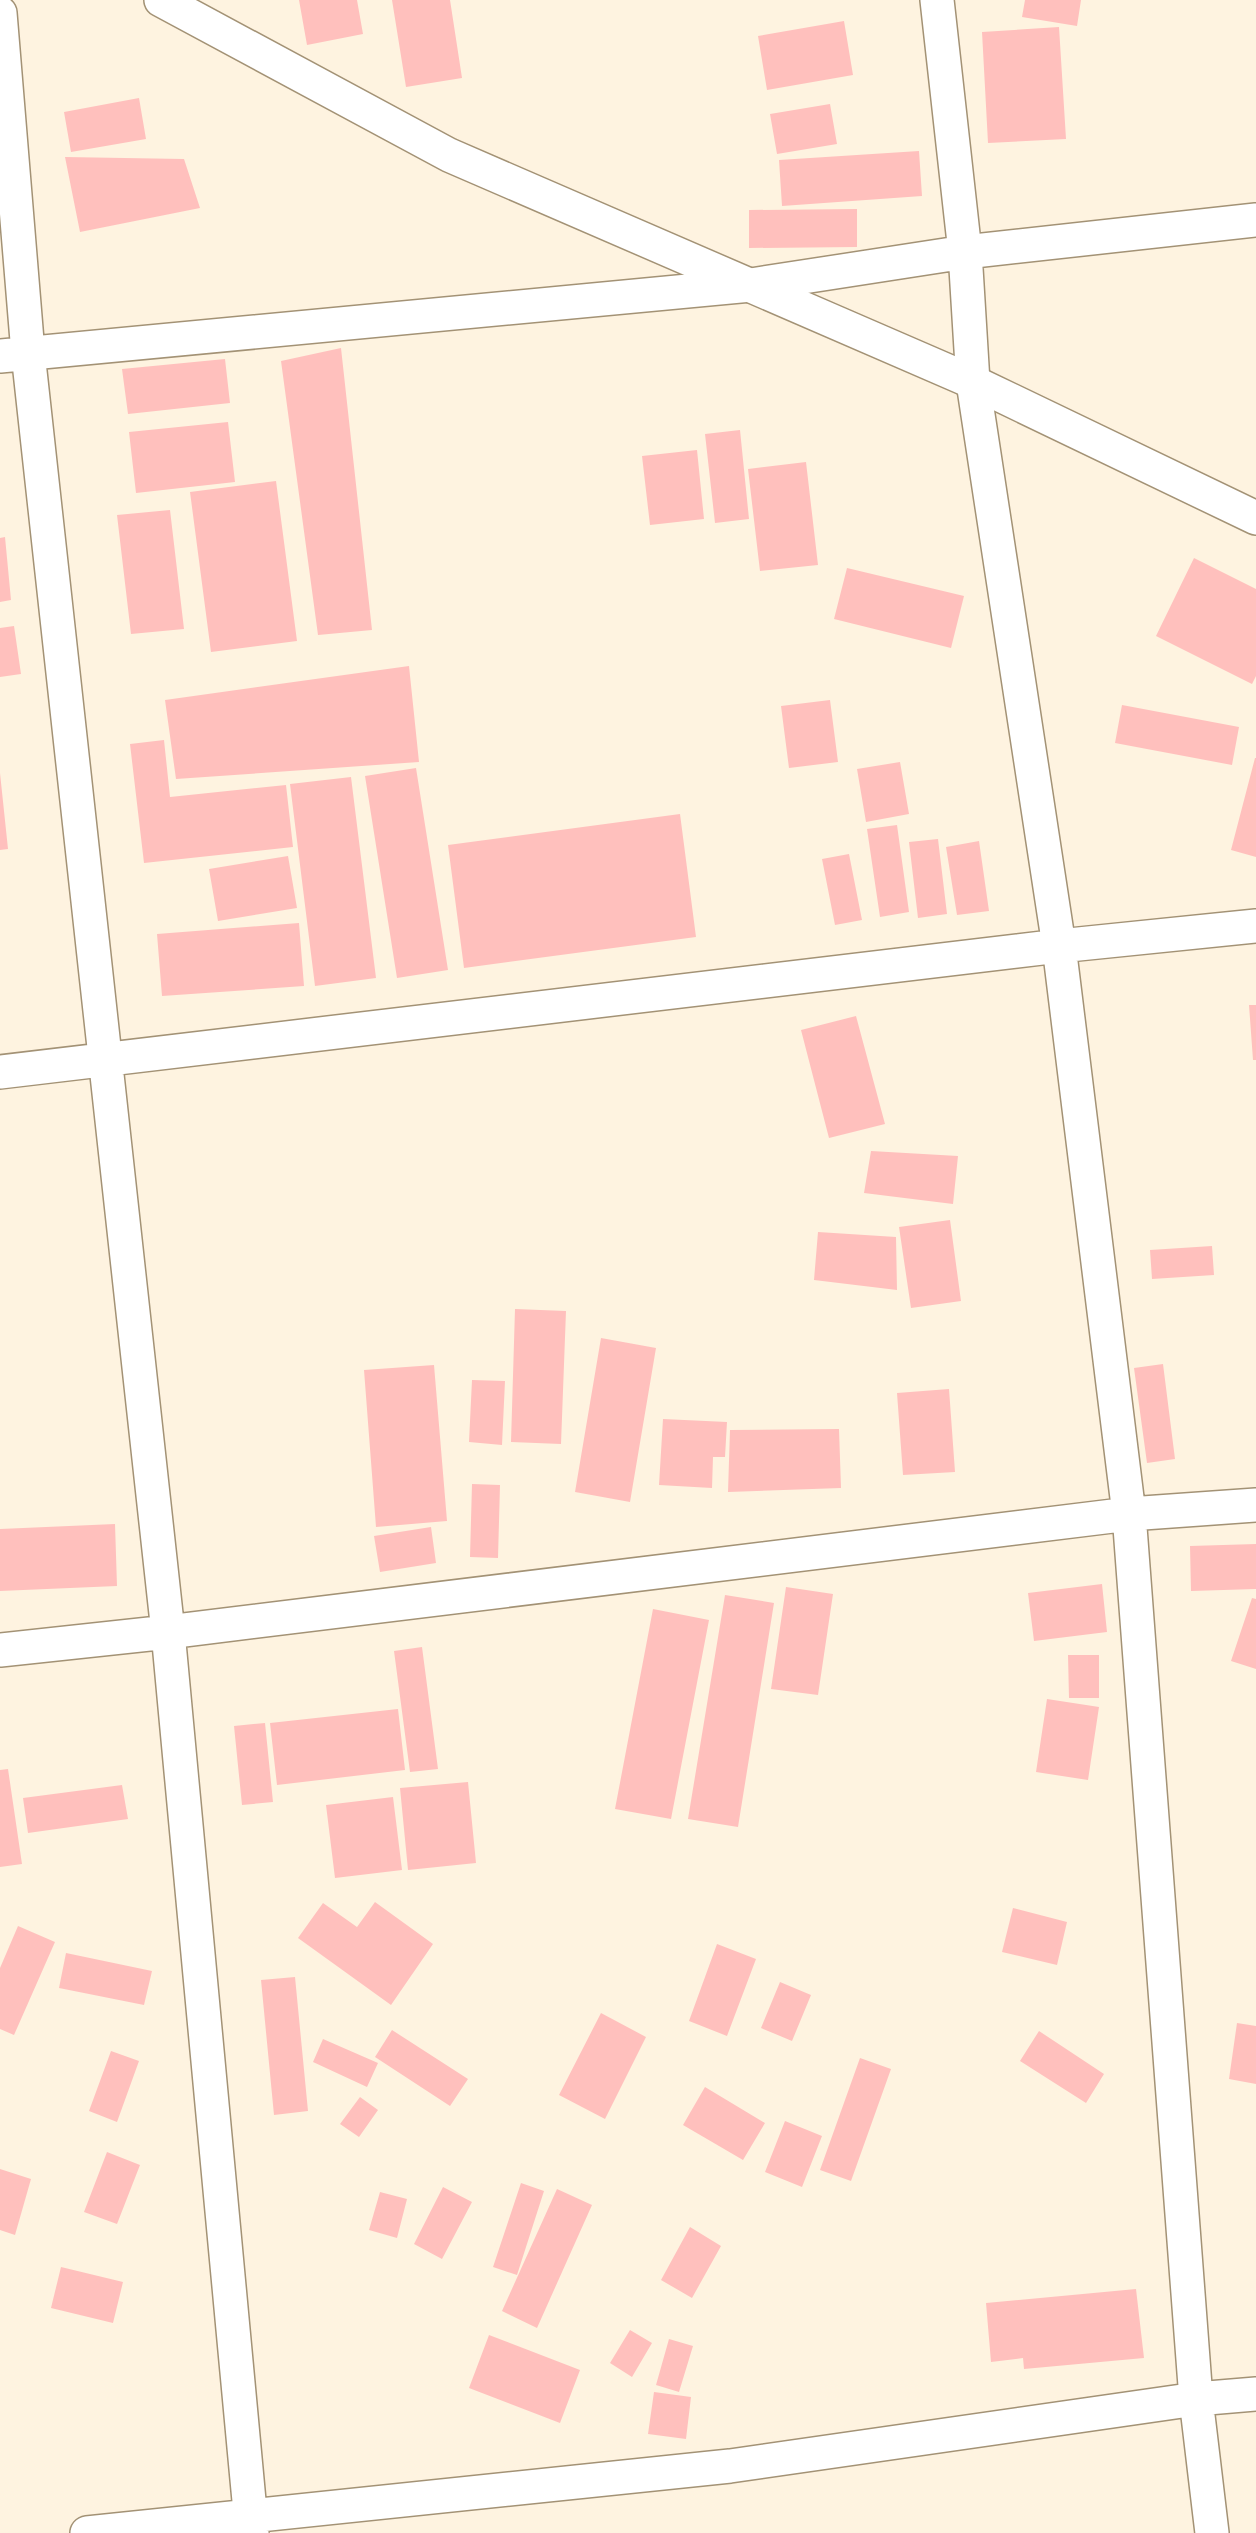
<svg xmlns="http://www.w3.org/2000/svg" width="1256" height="2533" font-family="'Fira Sans',sans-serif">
	<rect width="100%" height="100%" fill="#fef3e0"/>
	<path fill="#ffc0bd" d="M299,0h58l6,34 -56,11z
		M392,0h58l12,78 -56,9z
		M1025,0h56l-4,26 -55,-9z
		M844,21l9,54 -86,15 -9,-54z
		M1059,27l7,112 -78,4 -6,-111z
		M139,98l7,41 -75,13 -7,-40z
		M830,104l7,40 -60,10 -7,-40z
		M919,151l3,45 -140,10 -3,-46z
		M65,157l119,2 16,49 -120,24z
		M857,209v38l-108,1v-38z
		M341,348l31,282 -54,5 -37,-274z
		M225,359l5,44 -102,11 -6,-45z
		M228,422l7,60 -99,11 -7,-61z
		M740,430l9,89 -34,4 -10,-89z
		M697,450l7,69 -54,6 -8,-69z
		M806,462l12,103 -58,6 -12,-102z
		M276,481l21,160 -86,11 -21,-160z
		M170,510l14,119 -53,5 -14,-119z
		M5,537l6,63 -11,2v-64z
		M1194,558l62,31v87l-4,8 -96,-48z
		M847,568l117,28 -13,52 -117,-29z
		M14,626l7,48 -21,3v-49z
		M409,666l10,96 -243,17 -11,-79z
		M830,700l8,62 -49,6 -8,-62z
		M1122,705l117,22 -7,38 -117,-22z
		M164,740l6,57 116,-12 7,62 -149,16 -14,-119z
		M1255,758h1v99l-25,-7z
		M900,762l9,52 -43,8 -9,-53z
		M416,768l32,202 -51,8 -32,-202z
		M0,773l8,76 -8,1z
		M351,777l25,201 -61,8 -25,-202z
		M680,814l16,123 -232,31 -16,-123z
		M897,825l12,87 -29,5 -13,-88z
		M938,839l9,75 -29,4 -9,-76z
		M979,841l10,70 -32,4 -11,-68z
		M849,854l13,66 -27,5 -13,-66z
		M288,856l9,52 -79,13 -9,-52z
		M299,923l5,63 -142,10 -5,-62z
		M1249,1005h7v55h-3z
		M856,1016l29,108 -56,14 -28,-108z
		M871,1151l87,5 -5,48 -89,-11z
		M950,1220l11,81 -50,7 -12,-81z
		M818,1232l78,5 1,53 -83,-10z
		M1212,1246l2,29 -62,4 -2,-29z
		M515,1309l51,2 -5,133 -50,-2z
		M601,1338l55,10 -26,154 -55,-10z
		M1163,1364l12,95 -28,4 -13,-95z
		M434,1365l13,156 -71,6 -12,-157z
		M472,1380l33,1 -3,64 -33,-3z
		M949,1389l6,83 -52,3 -6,-82z
		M663,1419l64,3 -2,35h-12l-1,31 -53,-3z
		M839,1429l2,59 -113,4 2,-62z
		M472,1484l28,1 -2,73 -28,-1z
		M115,1524l2,62 -117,5v-62z
		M431,1527l5,36 -56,9 -6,-36z
		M1256,1544v45l-65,2 -1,-45z
		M1102,1584l5,48 -73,9 -6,-48z
		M786,1587l47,7 -15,101 -47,-6z
		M725,1595l49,8 -36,224 -50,-8z
		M1252,1598l4,1v70l-25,-8z
		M653,1609l56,11 -38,199 -56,-10z
		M422,1647l16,122 -28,3 -16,-121z
		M1068,1655h31v43h-30z
		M1047,1699l52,8 -11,73 -52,-8z
		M398,1709l7,61 -128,15 -7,-62z
		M265,1723l8,79 -31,3 -8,-79z
		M8,1769l14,95 -22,3v-97z
		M468,1782l8,81 -68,7 -8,-82z
		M122,1785l6,34 -100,14 -5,-35z
		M393,1797l9,73 -67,8 -9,-73z
		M375,1902l58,42 -42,61 -93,-67 25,-35 34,24z
		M1013,1908l54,14 -10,43 -55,-13z
		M18,1926l37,16 -41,93 -14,-6v-61z
		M717,1944l39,15 -29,77 -38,-15z
		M66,1953l86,18 -8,34 -85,-17z
		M295,1977l13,134 -34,4 -13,-135z
		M780,1982l31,13 -19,46 -31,-13z
		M601,2013l45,24 -41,82 -46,-24z
		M1237,2023l19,3v58l-27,-5z
		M392,2030l76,49 -18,27 -75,-49z
		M1039,2031l65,43 -18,29 -66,-42z
		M323,2039l55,24 -11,24 -54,-25z
		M111,2051l28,10 -22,61 -28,-11z
		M860,2058l31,11 -40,112 -31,-11z
		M705,2087l60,36 -22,37 -60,-35z
		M360,2097l18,13 -19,27 -19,-13z
		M785,2121l37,15 -20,51 -37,-15z
		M107,2152l33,13 -23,59 -33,-12z
		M0,2169l31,10 -16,56 -15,-5z
		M521,2183l23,8 -27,84 -24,-8z
		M443,2187l29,15 -30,57 -28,-15z
		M557,2189l35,16 -55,123 -35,-17z
		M380,2192l27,7 -10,39 -28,-8z
		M690,2227l31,19 -29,52 -31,-18z
		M61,2267l62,15 -10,41 -62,-15z
		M1136,2289l8,69 -120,11 -1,-11 -32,4 -5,-59z
		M630,2330l22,13 -20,34 -22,-14z
		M489,2335l91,35 -20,53 -91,-35z
		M669,2339l24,7 -14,46 -23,-7z
		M654,2392l37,5 -5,42 -38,-5z"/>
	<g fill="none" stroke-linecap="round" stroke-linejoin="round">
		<g stroke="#a39275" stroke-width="36">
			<path id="minor" d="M937,0l28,252 8,130 86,564 70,568 67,885 16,134
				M0,13l28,340 140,1279 84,901
				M0,356l751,-71 214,-33 291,-32
				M0,1072l1059,-126 197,-20
				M0,1650l168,-18 961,-118 127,-9
				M87,2533l643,-67 466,-67 60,-5"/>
		</g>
		<g stroke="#a39275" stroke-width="36">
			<path id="major" d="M161,0l288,155 524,227 283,136"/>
		</g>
		<use href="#minor" stroke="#fff" stroke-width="33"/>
		<use href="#major" stroke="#fff" stroke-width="33"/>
	</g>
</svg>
